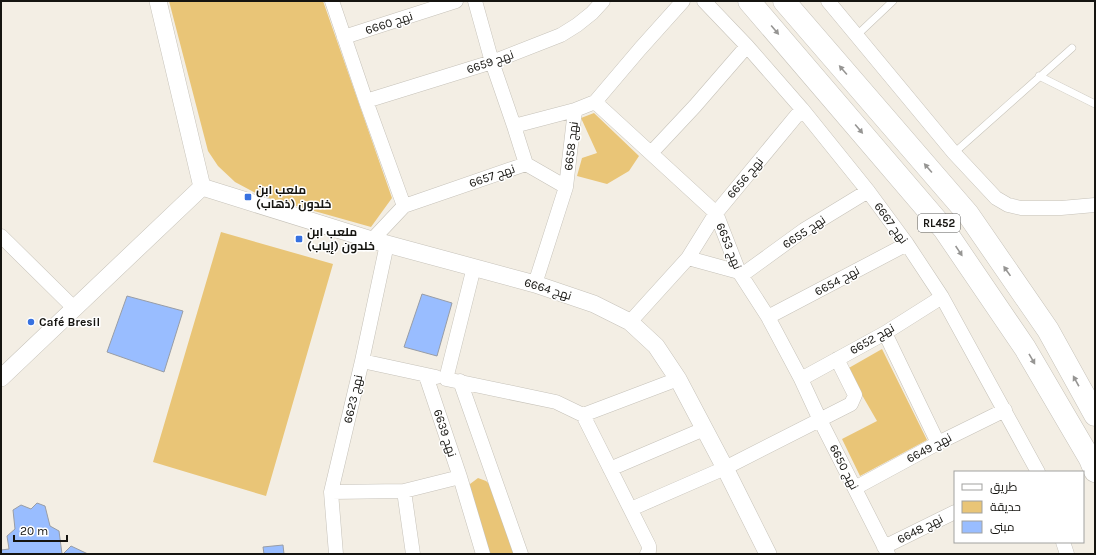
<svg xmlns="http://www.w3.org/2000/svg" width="1096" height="555" font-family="Karla,Cairo,sans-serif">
	<rect width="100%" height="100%" fill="#f3eee4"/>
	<path fill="#e9c577" d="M169,1h154l69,197 -21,29 -110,-31 -26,-14 -17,-16 -10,-15z
		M594,113l45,43 -10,15 -22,13 -30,-8 5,-18 15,-5 -16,-35z
		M221,232l112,32 -67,232 -113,-34z
		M882,349l45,91 -67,36 -18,-37 35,-18 -30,-52z
		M478,478l8,3 8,7 24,66h-30l-18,-60v-10z"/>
	<path fill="#99bdff" stroke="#989da6" d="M422,294l30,9 -15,53 -33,-9z
		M127,296l56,15 -19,61 -57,-20z
		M37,503l8,3 5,20 9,5 3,23h-61v-4l8,-1 -2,-13 8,-7 -2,-19 8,-5 10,4z
		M283,545l1,9h-20l-1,-7z
		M71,546l17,8h-25z"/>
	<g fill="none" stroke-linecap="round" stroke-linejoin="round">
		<g stroke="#c6c2b9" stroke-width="8">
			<path id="service" d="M856,36l37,-35
				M1039,76l56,28
				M954,153l118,-105"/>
		</g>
		<g stroke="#c6c2b9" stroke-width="15">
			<path id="minor" d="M332,1l34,100 38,105
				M475,1l17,61 22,64
				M704,1l43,45 55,63 66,82 39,53 35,53 96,175
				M828,1l126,152 42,45 12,7 13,3h40l34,-3
				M344,37l112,-36
				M366,101l126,-39 69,-27 16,-10 15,-12 11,-12
				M595,102l121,111 23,59 29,45 33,62 19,41 68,134
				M651,153l44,-47 52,-60
				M526,164l40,23
				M1,236l73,72
				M372,240l32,-34 122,-42 -12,-38 61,-16 20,-8 45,-53 43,-48
				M688,258l51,14
				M474,267l-28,112 110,23 27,13 66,131v5l-2,3
				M742,275l62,-45 64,-39
				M535,284l31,-97 9,-77
				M768,317l139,-73
				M630,322l58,-64 28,-45 86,-104
				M885,333l53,110
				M362,361l74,16
				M426,376l34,101 23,77
				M801,379l84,-46 57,-36
				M460,381l61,173
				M583,415l95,-36
				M610,469l94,-40
				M855,488l83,-45 67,-33
				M404,491l9,63
				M331,492l73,-1 56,-14
				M631,509l94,-41 126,-64 4,-9 -18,-36
				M1063,542l4,12
				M884,547l71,-35
				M336,554l-5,-62 31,-131 25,-117"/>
		</g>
		<g stroke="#c6c2b9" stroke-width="18">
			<path id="tertiary" d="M202,187l170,53 163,44 59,20 36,18 26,24 22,33 47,89 43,86
				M1,378l201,-191 -44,-186"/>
		</g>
		<g stroke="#c6c2b9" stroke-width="23">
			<path id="trunk" d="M749,1l195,228 81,119 65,111 5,12
				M784,1l184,213 80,116 47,85"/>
		</g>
		<use href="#service" stroke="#fff" stroke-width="7"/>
		<use href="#minor" stroke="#fff" stroke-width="14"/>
		<use href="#tertiary" stroke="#fff" stroke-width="17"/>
		<use href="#trunk" stroke="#fff" stroke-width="22"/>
	</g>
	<defs><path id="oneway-solid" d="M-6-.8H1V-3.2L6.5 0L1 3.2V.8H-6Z"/></defs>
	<g fill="#969593">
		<use href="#oneway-solid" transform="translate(775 30) rotate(50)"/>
		<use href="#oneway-solid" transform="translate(843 70) rotate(-131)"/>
		<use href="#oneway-solid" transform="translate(859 129) rotate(50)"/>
		<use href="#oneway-solid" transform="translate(928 168) rotate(-131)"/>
		<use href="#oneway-solid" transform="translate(959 251) rotate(56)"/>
		<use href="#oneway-solid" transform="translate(1007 271) rotate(-125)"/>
		<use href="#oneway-solid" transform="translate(1032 359) rotate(60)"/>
		<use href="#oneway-solid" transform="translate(1076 381) rotate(-119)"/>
	</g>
	<g fill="#3771e0" stroke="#fff" stroke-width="1.5">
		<rect x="244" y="193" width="8" height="8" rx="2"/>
		<rect x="295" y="235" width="8" height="8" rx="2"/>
		<circle cx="31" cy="322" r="4"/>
	</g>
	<g text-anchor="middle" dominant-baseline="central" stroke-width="3" stroke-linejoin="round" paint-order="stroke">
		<rect fill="#fff" stroke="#5b5a58" stroke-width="1" x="918" y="214" width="42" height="18" rx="3"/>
		<g font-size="11" font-weight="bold" fill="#151410">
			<text x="939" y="223">RL452</text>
		</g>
		<g font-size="12" fill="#151410" stroke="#fff">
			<text transform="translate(389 23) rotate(-18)">نهج 6660</text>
			<text transform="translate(490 62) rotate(-19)">نهج 6659</text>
			<text transform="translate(571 146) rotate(-83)">نهج 6658</text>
			<text transform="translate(492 176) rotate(-19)">نهج 6657</text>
			<text transform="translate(745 178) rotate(-50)">نهج 6656</text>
			<text transform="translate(891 223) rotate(54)">نهج 6667</text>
			<text transform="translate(804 232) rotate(-34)">نهج 6655</text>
			<text transform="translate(729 246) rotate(68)">نهج 6653</text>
			<text transform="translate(837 281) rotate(-28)">نهج 6654</text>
			<text transform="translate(548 289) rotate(17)">نهج 6664</text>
			<text transform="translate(872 339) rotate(-30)">نهج 6652</text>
			<text transform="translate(353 399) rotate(-77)">نهج 6623</text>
			<text transform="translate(445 433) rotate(72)">نهج 6639</text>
			<text transform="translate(929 448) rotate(-28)">نهج 6649</text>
			<text transform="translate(844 467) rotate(63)">نهج 6650</text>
			<text transform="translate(920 529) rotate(-27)">نهج 6648</text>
		</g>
		<g font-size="12" font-weight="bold" fill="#151410" stroke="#fff" text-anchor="start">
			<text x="256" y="190">ملعب ابن<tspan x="256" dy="14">خلدون (ذهاب)</tspan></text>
			<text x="307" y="232">ملعب ابن<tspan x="307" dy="14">خلدون (إياب)</tspan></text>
			<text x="39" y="322">Café Bresil</text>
		</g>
	</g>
	<rect width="1096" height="555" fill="none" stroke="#151410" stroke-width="4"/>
	<rect x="954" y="471" width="130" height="72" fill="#ffffff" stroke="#a1a19f"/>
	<rect x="962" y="484" width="20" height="6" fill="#ffffff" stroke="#a1a19f"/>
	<text x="990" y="491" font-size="12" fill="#151410">طريق</text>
	<rect x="962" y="501" width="20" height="12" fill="#e9c577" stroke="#a1a19f"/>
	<text x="990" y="511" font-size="12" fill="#151410">حديقة</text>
	<rect x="962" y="521" width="20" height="12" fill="#99bdff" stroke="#a1a19f"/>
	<text x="990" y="531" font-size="12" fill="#151410">مبنى</text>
	<path d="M14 535v6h53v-6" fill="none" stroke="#151410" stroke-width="2"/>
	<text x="20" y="535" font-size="12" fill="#151410" stroke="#ffffff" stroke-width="3" paint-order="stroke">20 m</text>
</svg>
